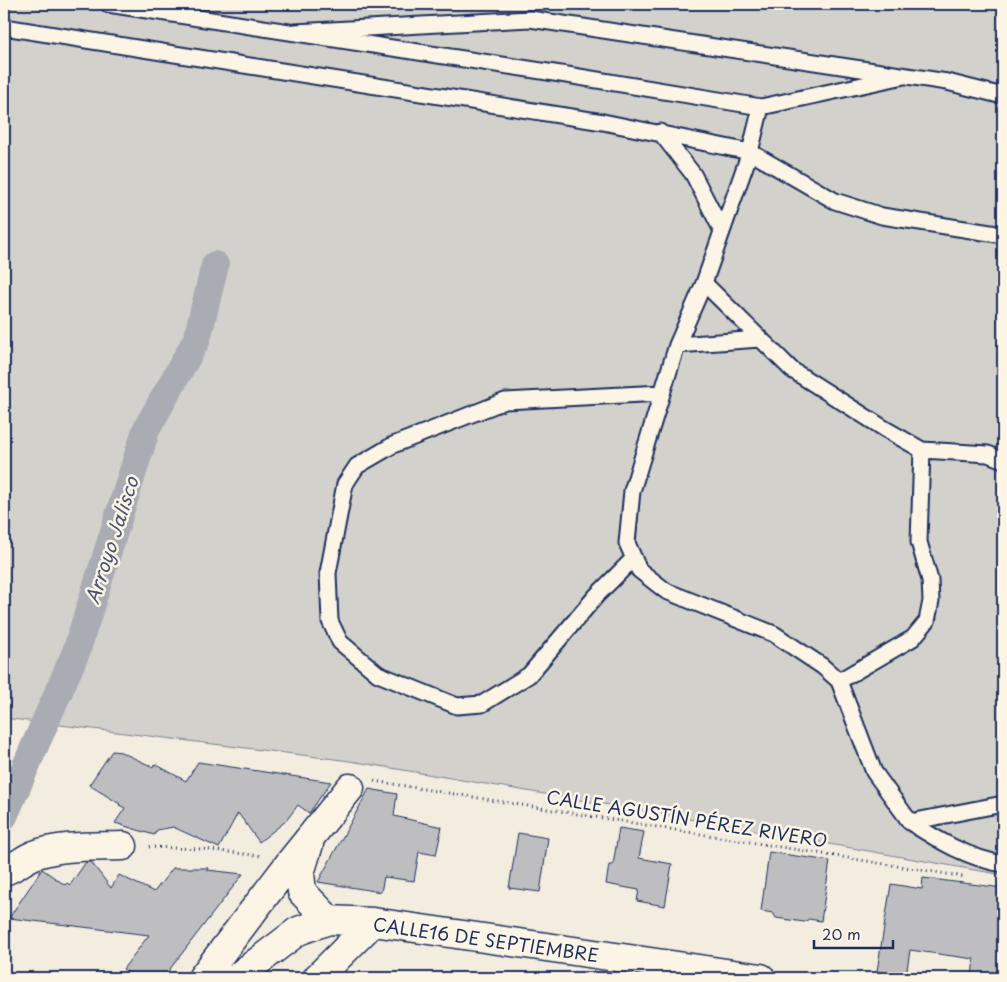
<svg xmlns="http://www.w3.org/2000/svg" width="1007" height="982" font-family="'Playpen Sans',sans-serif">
	<rect width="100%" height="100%" fill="#f3ede0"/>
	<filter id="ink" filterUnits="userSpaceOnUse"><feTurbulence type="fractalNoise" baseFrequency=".02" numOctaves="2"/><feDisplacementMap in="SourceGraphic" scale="10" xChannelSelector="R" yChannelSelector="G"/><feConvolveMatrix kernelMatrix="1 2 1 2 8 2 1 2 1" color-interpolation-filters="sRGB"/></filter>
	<g filter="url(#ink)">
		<path fill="#d3d1cc" stroke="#778095" d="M4,4h999v871l-376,-67 -277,-47 -346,-43z"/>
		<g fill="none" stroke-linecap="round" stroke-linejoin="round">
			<path stroke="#a9acb3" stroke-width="28" d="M4,816l72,-164 70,-222 51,-91 18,-74"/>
		</g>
		<path fill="#bebec0" stroke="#1b2f5e" d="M112,751l9,1 32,15 2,-3 31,17 12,-19 133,20 -22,31 -11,-8 -12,16 -27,21 -21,-29 -19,35 -46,-21 -16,3 -3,5 -39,-12 10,-15 -6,-3 1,-1 -31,-19z
			M369,789l28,5 -3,22 48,11 -6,28 -17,-3 -5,29 -30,-4 -3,15 -63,-10z
			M619,828l25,4 -5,26 33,6 -7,42 -28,-5 2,-11 -33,-6 3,-19h4z
			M518,833l30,5 -8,54 -31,-4z
			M769,852l61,9 -9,60 -12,-2 -5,3 -28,-4 -3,-5 -12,-2z
			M86,862h5l20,26 8,-13 35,17 19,-24h35l-1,2 36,4 -80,104h-26l-14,-9 26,-34 -140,-17 33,-49 23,16 2,-2 3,2z
			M923,878l80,10v90h-29l1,-1 -3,-1 2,-17 -64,-9 -4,26 -29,-5 14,-87 31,5z"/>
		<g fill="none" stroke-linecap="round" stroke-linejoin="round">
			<g stroke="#1b2f5e" stroke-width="19">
				<path id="service" d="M108,4l459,71 194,32
					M4,27l599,95 147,30 85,49 47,15 121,19
					M295,32l235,-13 417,63 56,14
					M904,76l-143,31 -11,45 -46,131 -27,62 -45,146 -5,52 12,27 27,21 108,43 48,32 17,15 35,91 36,50 93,-18
					M660,132l33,42 28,55
					M704,283l88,87 93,59 37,21 66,4 15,6
					M677,345l83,-6
					M634,558l-38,38 -67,79 -47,29 -25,2 -79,-32 -38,-32 -10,-21 -2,-48 17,-89 12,-18 36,-21 112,-44 157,-8
					M839,681l74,-43 14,-17 4,-20 -1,-21 -11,-38 3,-92
					M910,822c29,19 58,36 93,42"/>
			</g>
			<g stroke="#1b2f5e" stroke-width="31">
				<path id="minor" d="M309,844l-9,29 2,19 27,28
					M4,871c10,-3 20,-12 30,-16 28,-10 60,-8 89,-9
					M202,978l90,-118 58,-72
					M236,978l62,-47 31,-11 44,2 388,56
					M317,978l56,-56"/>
			</g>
			<path stroke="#1b2f5e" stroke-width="3" stroke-dasharray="1 4" stroke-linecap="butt" d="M374,781l591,96
				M149,847l53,2 60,7"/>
			<use href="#service" stroke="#fcf5e5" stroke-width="15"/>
			<use href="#minor" stroke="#fcf5e5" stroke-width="28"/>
		</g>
	</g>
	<g text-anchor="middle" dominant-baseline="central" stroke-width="5" stroke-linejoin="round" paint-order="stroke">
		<g font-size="18" fill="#1b2f5e" stroke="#fcf5e5">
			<text transform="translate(687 818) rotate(9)">CALLE AGUSTÍN PÉREZ RIVERO</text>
			<text transform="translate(486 939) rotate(8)">CALLE16 DE SEPTIEMBRE</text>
		</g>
		<g font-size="19" font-style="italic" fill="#465478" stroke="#fcf5e5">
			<text transform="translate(111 540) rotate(-72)">Arroyo Jalisco</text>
		</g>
	</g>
	<rect width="1007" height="982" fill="none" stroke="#fcf5e5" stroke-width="20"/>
	<rect x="10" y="10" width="987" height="962" fill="none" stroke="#1b2f5e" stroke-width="2" filter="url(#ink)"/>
	<path d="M814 940v8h79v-8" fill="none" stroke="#1b2f5e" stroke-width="2.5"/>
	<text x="822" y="940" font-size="15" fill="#1b2f5e" stroke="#fcf5e5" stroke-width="4" paint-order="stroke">20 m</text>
</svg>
